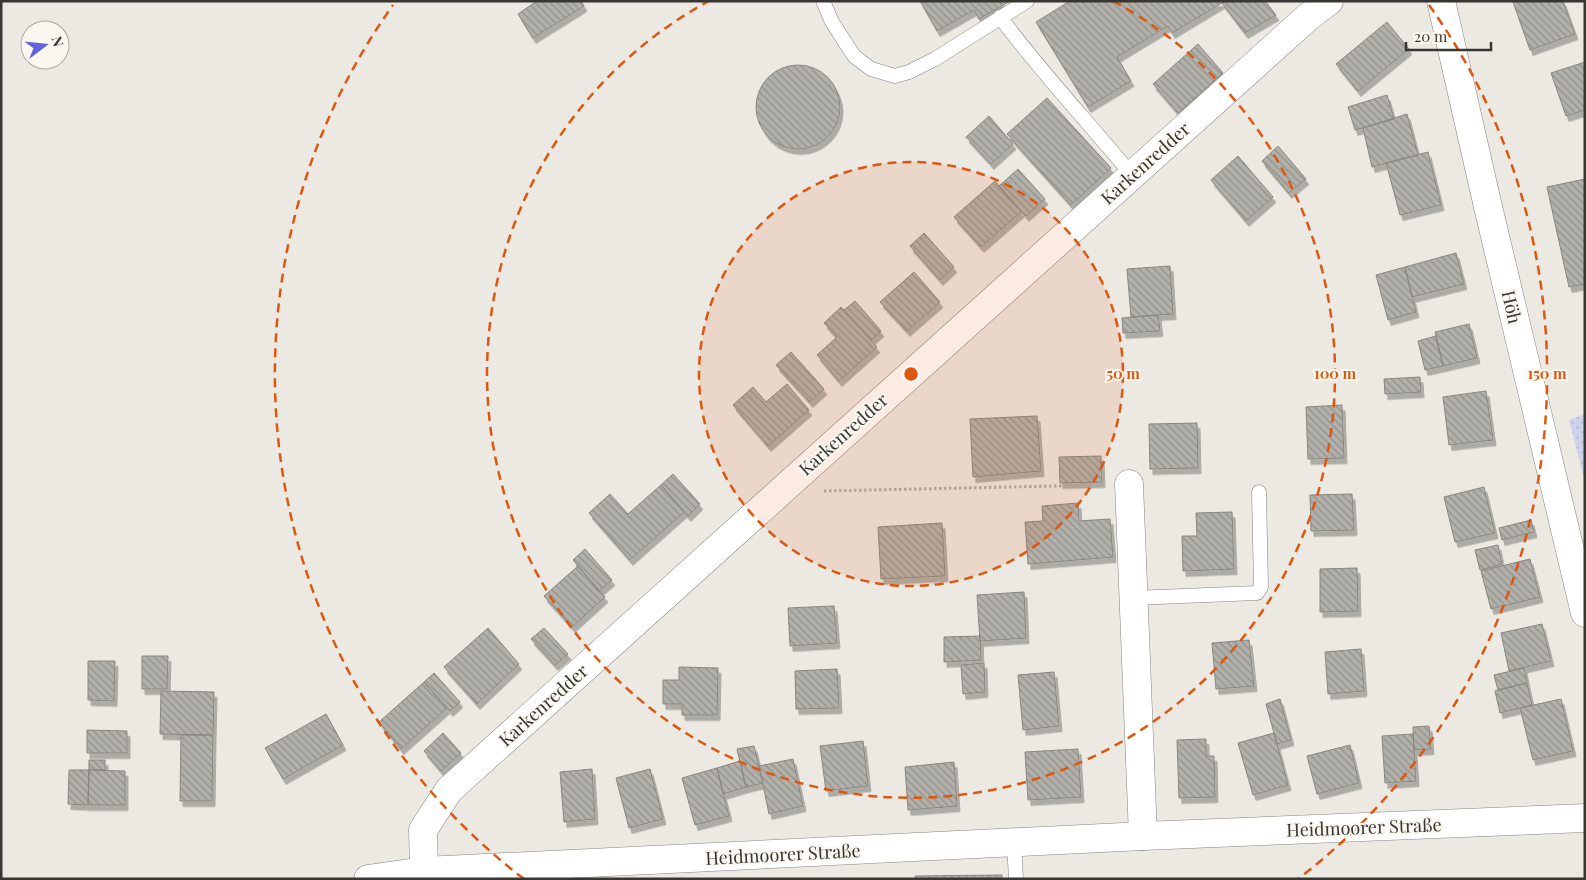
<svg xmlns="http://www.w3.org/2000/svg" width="1586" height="880" font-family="'Playfair Display',serif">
	<defs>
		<pattern id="grass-dots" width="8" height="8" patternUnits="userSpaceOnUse" patternTransform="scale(1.25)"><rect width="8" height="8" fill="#ced2eb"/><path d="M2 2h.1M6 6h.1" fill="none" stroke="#b2b5ca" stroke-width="1.8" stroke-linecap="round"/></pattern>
		<pattern id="building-back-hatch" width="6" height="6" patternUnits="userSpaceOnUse" patternTransform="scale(1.25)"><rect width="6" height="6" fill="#b2b0aa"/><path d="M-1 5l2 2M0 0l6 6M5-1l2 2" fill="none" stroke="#92908b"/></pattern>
		<filter id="shadow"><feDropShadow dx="3" dy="5.5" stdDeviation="0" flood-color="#0004"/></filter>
	</defs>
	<rect width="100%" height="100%" fill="#ece9e3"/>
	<path fill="url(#grass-dots)" d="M1585,414v68l-16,-62z"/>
	<path fill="url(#building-back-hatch)" stroke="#88867f" filter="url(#shadow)" d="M537,1h44l3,5 -51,32 -15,-24z
		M920,1h90l-31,18 -5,-9 -37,21z
		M1070,1h155l-53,32 -4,-7 -51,31 14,24 -43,26 -52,-85z
		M1225,1h40l11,14 -31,18 -23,-30z
		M1516,1h47l12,33 -45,16 -17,-48z
		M1387,22l22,27 -51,42 -22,-27z
		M1198,44l25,29 -45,40 -25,-29z
		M1585,62v48l-19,6 -15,-43z
		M756 107a42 42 0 1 1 84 0a42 42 0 1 1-84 0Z
		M1387,95l7,24 -39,11 -7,-23z
		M1047,98l64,70 -40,37 -64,-71z
		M1407,114l11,41 -46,12 -9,-39z
		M989,116l24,28 -22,20 -25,-27z
		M1278,146l28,33 -17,14 -27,-32z
		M1428,152l13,53 -41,10 -14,-52z
		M1238,156l35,41 -27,24 -35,-41z
		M1018,169l27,30 -19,17 -27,-30z
		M1585,179v105l-16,3 -22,-100z
		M995,181l26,31 -40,35 -27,-30z
		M924,233l30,34 -14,13 -30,-34z
		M1456,253l8,31 -52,13 -7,-30z
		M1170,266l3,48 -42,3 -4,-48z
		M1405,267l11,45 -28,8 -12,-45z
		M914,272l26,30 -33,29 -27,-29z
		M855,301l26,30 -10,9 -27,-30z
		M841,307l36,40 -38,34 -22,-26 20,-18 -13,-14z
		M1158,315l2,16 -37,2 -1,-15z
		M1469,324l8,34 -34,8 -8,-34z
		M1436,336l7,30 -18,4 -7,-29z
		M791,352l33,37 -14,13 -34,-37z
		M1420,377l1,15 -36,2 -1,-15z
		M787,384l22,26 -41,36 -35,-41 20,-18 13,15z
		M1486,391l7,49 -44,5 -6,-48z
		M1342,405l2,53 -36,1 -2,-52z
		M1037,416l4,55 -68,6 -3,-58z
		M1197,423l1,45 -48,1 -1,-45z
		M1101,456l1,26 -42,1 -1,-26z
		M673,474l27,30 -12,12 -27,-31z
		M661,485l23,27 -54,48 -41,-47 21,-19 18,20z
		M1484,487l11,46 -40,9 -11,-45z
		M1352,494l2,36 -43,1 -1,-36z
		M1078,503l1,18 31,-2 3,38 -85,7 -3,-42 18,-1 -1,-15z
		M1232,512l2,57 -51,2 -1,-35h15l-1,-23z
		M1531,520l3,12 -32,8 -3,-12z
		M942,523l3,53 -64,3 -3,-52z
		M1498,545l4,19 -22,6 -5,-20z
		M585,549l27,31 -13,11 -26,-31z
		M1530,559l10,38 -49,12 -10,-38z
		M578,566l27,31 -33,30 -28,-31z
		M1357,568l1,43 -38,1v-43z
		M1024,592l2,46 -46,3 -3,-46z
		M834,606l3,37 -47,3 -2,-38z
		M1542,624l9,37 -42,10 -8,-38z
		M488,628l31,36 -42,40 -33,-37z
		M544,628l24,26 -13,11 -24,-26z
		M980,636l1,24 -37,2v-25z
		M1249,640l5,46 -38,3 -4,-46z
		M1361,649l3,42 -36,3 -3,-42z
		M142,656h26l-1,33h-25z
		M88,661h27l-1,40 -26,-1z
		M984,663l1,29 -22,2 -2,-29z
		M679,667l39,1 -1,47h-35v-11h-19v-24h16z
		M1524,668l3,15 -29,7 -4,-15z
		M837,669l2,39 -43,1 -1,-38z
		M1054,672l5,54 -36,4 -5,-55z
		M434,673l26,29 -10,9 -26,-29z
		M424,682l23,26 -46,41 -22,-27z
		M1527,683l5,22 -32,8 -5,-22z
		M161,691l53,1 -1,43 -53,-1z
		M1280,699l11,41 -14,4 -11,-40z
		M1561,699l12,52 -40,9 -13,-52z
		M326,714l17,31 -60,34 -18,-31z
		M1429,726l2,23 -17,1 -1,-23z
		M87,730l40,1v22h-40z
		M443,733l18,20 -20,18 -17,-20z
		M1274,733l14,52 -35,10 -15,-52z
		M1413,734l3,47 -31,2 -3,-47z
		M181,735h32l-1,66h-32z
		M1206,739v17h8l1,41 -36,1 -2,-58z
		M863,741l5,45 -42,5 -6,-45z
		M1350,745l9,38 -42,11 -10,-38z
		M754,746l9,37 -17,4 -9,-38z
		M1078,749l3,48 -53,3 -3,-48z
		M793,759l10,47 -34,8 -10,-48z
		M89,760h16v10h-16z
		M740,761l6,26 -23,7 -6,-26z
		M954,762l3,44 -49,4 -3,-43z
		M717,768l12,48 -34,9 -13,-47z
		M592,769l3,50 -31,3 -4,-50z
		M650,769l13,50 -34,9 -13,-50z
		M69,770h20l-1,35 -20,-1z
		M89,770l36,1v34h-37z
		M1002,875v4h-87v-3z"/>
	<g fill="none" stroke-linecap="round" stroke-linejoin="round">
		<g stroke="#86847e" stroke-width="15">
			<path id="lane" d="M823,1l9,21 22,34 17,13 24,7 14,-4 26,-13 92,-58
				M1000,17c41,55 88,105 132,158
				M1133,598l124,-5 4,-6 -2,-95
				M1014,843l2,36"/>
		</g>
		<g stroke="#86847e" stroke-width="29">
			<path id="street" d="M1441,1l48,210 96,402
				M1129,484l14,352
				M424,871l-1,-41 26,-40 859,-773 21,-16"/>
		</g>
		<g stroke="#86847e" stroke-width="29">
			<path id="secondary" d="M368,879l56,-8 719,-35 442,-18"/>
		</g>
		<path stroke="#afaca7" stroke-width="3" stroke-dasharray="2.5 2.5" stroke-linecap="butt" d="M824,491l277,-6"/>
		<use href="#lane" stroke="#fff" stroke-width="14"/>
		<use href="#street" stroke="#fff" stroke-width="28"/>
		<use href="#secondary" stroke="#fff" stroke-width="28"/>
	</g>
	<circle cx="911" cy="374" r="212" fill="#df570e" fill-opacity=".12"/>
	<g fill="none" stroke="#df570e" stroke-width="2.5" stroke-dasharray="9 6">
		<circle cx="911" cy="374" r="212"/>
		<path d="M1113 1A424 424 0 1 1 709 1"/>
		<path d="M524 879A636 636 0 0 1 393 5M1429 5A636 636 0 0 1 1298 879"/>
	</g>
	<g text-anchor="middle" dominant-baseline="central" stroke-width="4" stroke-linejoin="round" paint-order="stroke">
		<g font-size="18" fill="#373633" stroke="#f9f7f0">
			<text transform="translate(1145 163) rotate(-42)">Karkenredder</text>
			<text transform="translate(1512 307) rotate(77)">Höh</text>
			<text transform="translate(843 434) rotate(-42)">Karkenredder</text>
			<text transform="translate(543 705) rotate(-42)">Karkenredder</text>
			<text transform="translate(1364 827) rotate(-2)">Heidmoorer Straße</text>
			<text transform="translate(783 854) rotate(-3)">Heidmoorer Straße</text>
		</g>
	</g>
	<circle cx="911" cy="374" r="8" fill="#df570e" stroke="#f9f7f0" stroke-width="2.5"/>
	<g font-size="15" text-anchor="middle" font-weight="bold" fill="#df570e" stroke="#f9f7f0" stroke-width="4" stroke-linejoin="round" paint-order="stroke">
		<text x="1123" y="379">50 m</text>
		<text x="1335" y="379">100 m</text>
		<text x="1547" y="379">150 m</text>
	</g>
	<rect width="1586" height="880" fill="none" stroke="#373633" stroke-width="5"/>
	<g transform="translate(45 45) rotate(74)"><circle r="24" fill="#f9f7f0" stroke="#abaaa4"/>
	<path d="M0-4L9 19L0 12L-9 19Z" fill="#6262db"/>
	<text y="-8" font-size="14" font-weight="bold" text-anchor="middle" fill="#373633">N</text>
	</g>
	<path d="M1406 42v8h85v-8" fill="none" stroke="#373633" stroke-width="2.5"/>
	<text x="1414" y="42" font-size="15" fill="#373633" stroke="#f9f7f0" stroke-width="4" paint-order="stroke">20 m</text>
</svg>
